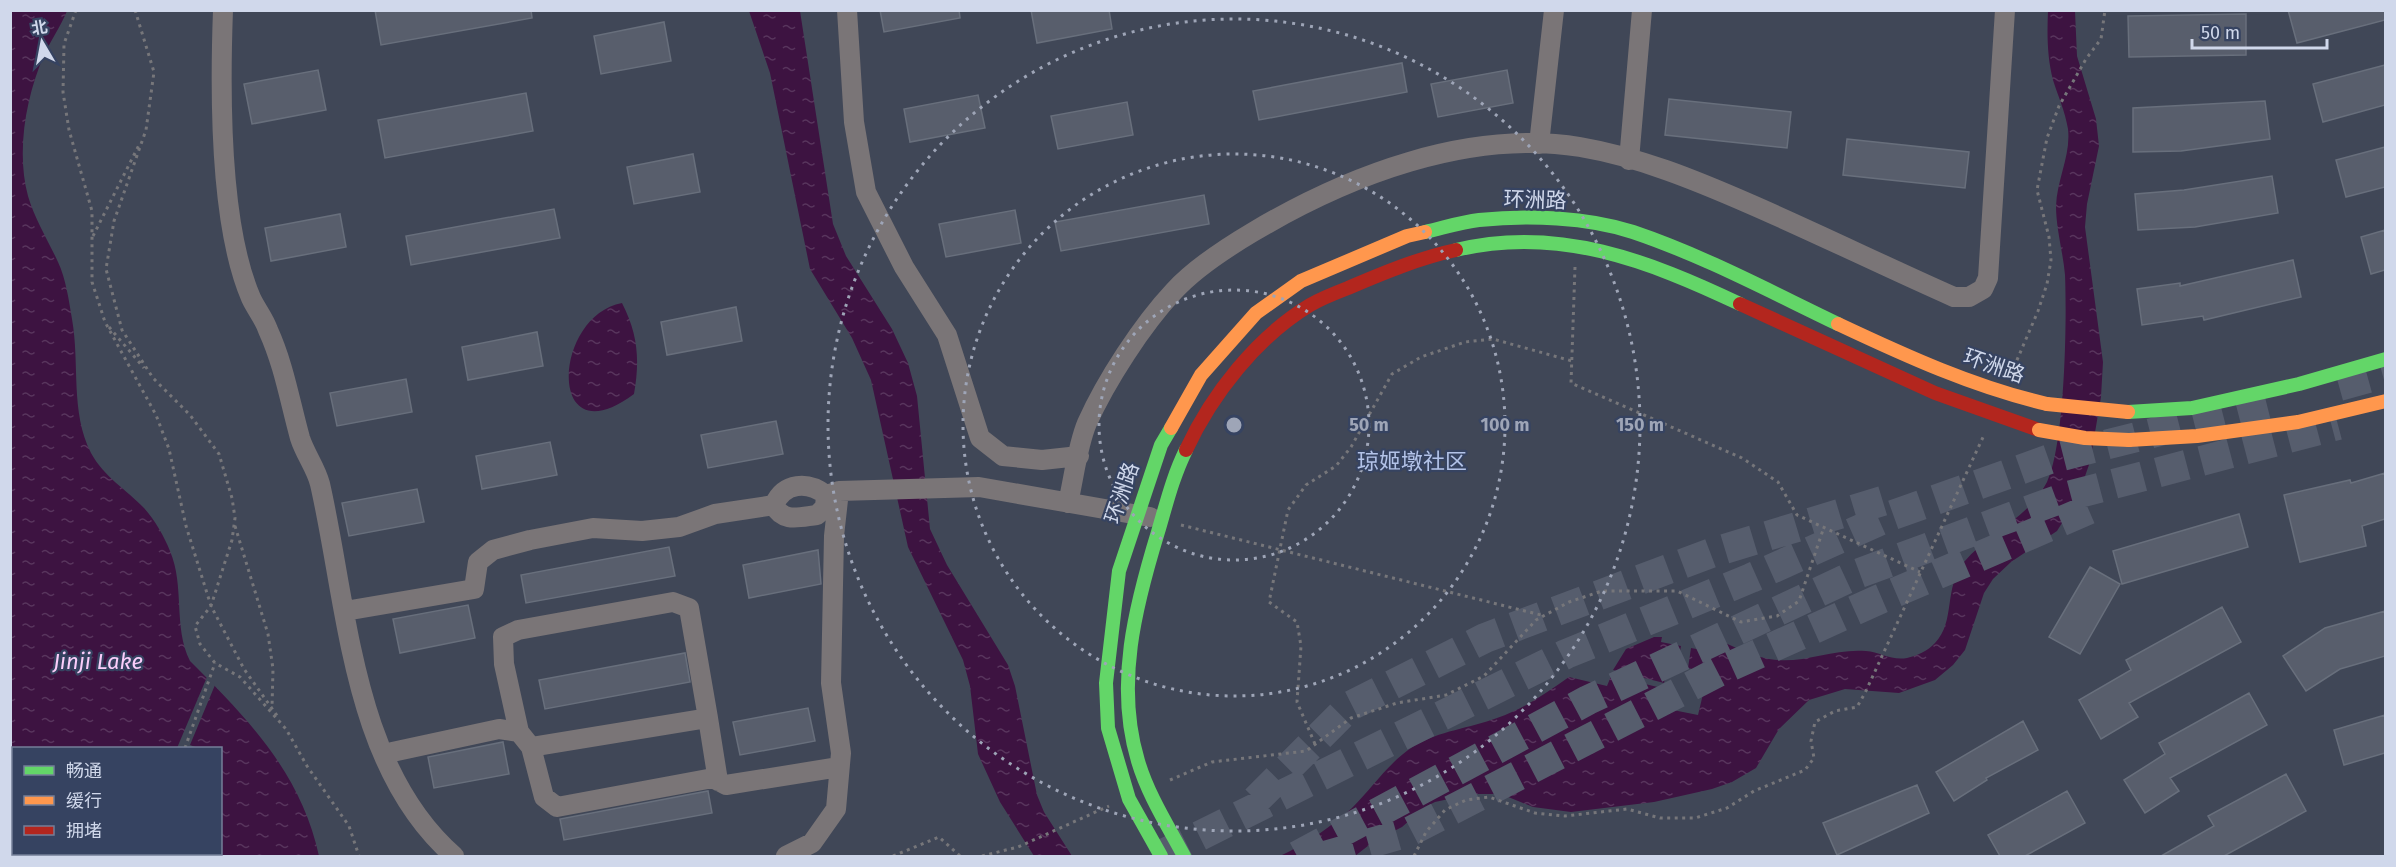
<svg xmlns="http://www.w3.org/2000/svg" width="2396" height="867" font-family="'Fira Sans','Noto Sans SC',sans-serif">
	<defs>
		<pattern id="water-ripples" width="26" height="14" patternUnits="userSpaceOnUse" patternTransform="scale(1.5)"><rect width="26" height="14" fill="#3d1341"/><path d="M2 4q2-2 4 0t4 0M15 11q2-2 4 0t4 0" fill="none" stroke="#58355d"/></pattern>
	</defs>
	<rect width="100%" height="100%" fill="#404757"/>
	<path fill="url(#water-ripples)" fill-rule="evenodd" d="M10,11h57c-6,15 -16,29 -23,44 -18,42 -28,96 -16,141 7,24 20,44 30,66 8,17 11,39 14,57 8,45 -2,92 19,134 13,24 35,36 53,55 11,12 20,28 26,43 15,35 3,76 20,110 58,58 111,112 129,195h-308zM14,748h206v106h-206z
		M749,11h51l33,213 13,32 46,73 16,34 9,33 13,133 17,36 61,100 7,21 22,109 7,17 28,44h-38l-34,-54 -22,-48 -8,-68 -7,-26 -55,-113 -37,-167 -19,-42 -42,-69 -40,-196z
		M2048,11h27l2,45 19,63 3,27 -12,58 -2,23 18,135 -2,35 -11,65 -13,37 -20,32 -46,31 -18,17 -9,14 -19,57 -12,15 -18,15 -36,13 -54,-4 -36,11 -30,29 -23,39 -24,14 -20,7 -58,13 -83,10 -38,-5 -32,-13h-29l-37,8 -10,5 -23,20 -29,15 -18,14h-75c26,-12 51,-29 72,-48 21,-21 37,-46 62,-62 25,-15 56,-18 83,-28 27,-9 49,-25 72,-41l38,9 4,-10 51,12 -4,19 40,8 10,-42 -20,-5 3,-20 11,2 2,-14c23,5 42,19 65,23 33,6 64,-11 97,-8 14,1 26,10 41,7 9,-2 21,-7 28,-15 21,-22 8,-54 29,-81 25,-30 64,-43 83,-80 18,-37 20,-162 18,-207 -2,-23 -9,-46 -9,-69 1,-27 15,-51 12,-77 -3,-18 -10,-33 -15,-49 -6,-23 -6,-47 -5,-69z
		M622,303c16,31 18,57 12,91 -88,66 -82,-78 -12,-91z
		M1654,637h8l-1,5 20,4 -4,21 -9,-1 -4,17 -51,-13 13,-21z"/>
	<path fill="#404757" d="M207,677l8,8 -25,60 8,3h-21z"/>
	<path fill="#585e6c" stroke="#686f7c" stroke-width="1.5" d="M375,10h156l1,8 -151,27z
		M880,10h79l1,8 -76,14z
		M1031,10h78l3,19 -75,14z
		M2288,10h97v10l-88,23z
		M2246,14v41l-117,2 -1,-41z
		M664,22l7,39 -70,13 -7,-38z
		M1402,63l5,29 -148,28 -6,-29z
		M2385,65v40l-62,17 -10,-38z
		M318,70l8,40 -74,14 -8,-40z
		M1507,70l6,33 -75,14 -7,-33z
		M526,93l7,38 -148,27 -7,-38z
		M978,95l7,33 -75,14 -6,-33z
		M1669,99l122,13 -4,36 -122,-13z
		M2265,101l5,38 -89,12 -48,1v-44z
		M1127,102l6,33 -75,14 -7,-33z
		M1847,139l122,13 -4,36 -122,-13z
		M2385,147v40l-39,10 -10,-37z
		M693,154l7,38 -66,12 -7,-37z
		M2272,176l6,37 -83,14 -57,3 -3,-36 49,-4z
		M1204,195l5,29 -148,27 -6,-29z
		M554,209l6,29 -149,27 -5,-29z
		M1015,210l6,33 -75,14 -7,-33z
		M340,214l6,33 -75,14 -6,-33z
		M2385,230v40l-14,4 -10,-37z
		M2293,260l8,37 -97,23 -1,-4 -61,9 -5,-36 43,-6v3z
		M736,307l6,34 -75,14 -6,-33z
		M537,332l6,34 -75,14 -6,-33z
		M406,379l6,33 -75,14 -7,-33z
		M776,421l7,33 -75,14 -7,-33z
		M550,442l7,33 -75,14 -6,-33z
		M2385,473v46l-23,7 4,20 -66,16 -16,-67 66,-15 1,3z
		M417,489l7,33 -75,14 -7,-33z
		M2239,514l9,33 -126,37 -9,-33z
		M669,547l6,29 -149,27 -5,-28z
		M818,550l3,34 -72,14 -6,-33z
		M2090,567l30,17 -40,70 -31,-17z
		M468,605l7,33 -75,15 -7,-34z
		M2222,607l19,35 -112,61 9,14 -37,22 -22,-39 52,-30 -5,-10z
		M2385,611v45l-45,13 -34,22 -23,-35 42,-28z
		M685,653l5,29 -145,27 -6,-29z
		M2249,693l18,32 -97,53 9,13 -34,22 -21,-33 41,-26 -6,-11z
		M808,708l7,33 -75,14 -7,-33z
		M2385,715v38l-41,12 -10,-35z
		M2023,721l15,29 -52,28 1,2 -33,21 -18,-29z
		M503,742l6,32 -75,14 -6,-31z
		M2286,774l20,37 -82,45h-63l53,-30 -6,-10z
		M1917,785l12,28 -92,42 -14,-32z
		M708,791l4,22 -148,27 -4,-21z
		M2067,791l18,32 -60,33h-25l-12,-21z"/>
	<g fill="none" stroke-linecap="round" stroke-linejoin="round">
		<path stroke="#565d6d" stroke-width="30" stroke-dasharray="30 15" stroke-linecap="butt" d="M2339,386l47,-13
			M1256,800l94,-94 135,-68 226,-85 178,-54
			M1159,856l407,-202 185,-76 139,-62 160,-57 228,-58
			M1297,856l291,-156 269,-126 211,-78 270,-71
			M1325,856l84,-24 311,-161 160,-72 217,-93"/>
		<path stroke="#76767a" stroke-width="3" stroke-dasharray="3 4.5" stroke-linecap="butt" d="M76,10l-12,34 -1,48 6,38 23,81v71l13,40 51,93 13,34 17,77 25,80 33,63 34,48
			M135,10l19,62 -8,58 -32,91 -8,48 16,61 31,48 37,37 29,39 13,44 3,20 -3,22 -21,66 -16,20 5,18 15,19 25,14 46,52 21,37 42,60 10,30
			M93,236l47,-93
			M1575,267l-4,116 171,75 36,24 19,33 123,57
			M109,327l35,41
			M2011,374l27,-63 9,-27 4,-24 -2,-23 -12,-47 10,-52 12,-32 27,-47 15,-20 4,-29
			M1181,525l360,90
			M235,526l33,108 5,35 -1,38
			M1315,744l-18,-42 4,-56 -4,-24 -28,-20 19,-92 18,-25 30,-19 15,-19 41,-73 29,-17 44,-15 28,-3 79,22
			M185,748l30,-85
			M1170,780l42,-18 94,-11 45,-33 46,-15 49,-8 38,-19 52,-56 33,-18 33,-11h75l64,31 36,-6 22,-15 25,-74
			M10,795l4,1
			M143,854l7,2
			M190,856l1,-2
			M893,856l46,-19 21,19
			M982,856l36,-9 91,-41
			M1414,856l12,-24 19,-22 21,-10 23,-3 46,16 30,3 62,-7 33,9h35l32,-10 27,-17 51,-21 9,-12 -3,-17 4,-19 20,-11 22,-4 8,-14 119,-258"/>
		<path stroke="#7a7577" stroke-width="20" d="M223,10c-3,81 -4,214 28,288 5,11 13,20 17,32 16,35 22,72 32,108 5,16 16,30 20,46 28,123 32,283 134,372
			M847,10l7,112 12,70 38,75 43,68 33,103 23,18 39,4 37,-4
			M1539,144l15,-134
			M1629,160l13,-150
			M1068,503c6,-25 9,-56 19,-80 19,-42 55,-98 87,-132 21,-23 52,-43 79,-59 94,-56 215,-103 327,-85 59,10 115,33 170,57 69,30 136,63 204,93h15l14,-8 5,-11 17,-268
			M774,505c9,18 25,12 43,10l8,-8 1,-12
			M345,611l129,-22 4,-27 15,-12 37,-10 63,-12 49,3 37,-4 36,-13 59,-9c10,-23 34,-24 52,-10l13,-4 140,-4 171,30
			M519,732l-15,-68 -1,-27 15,-7 155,-28 16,6 19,110
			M531,747l177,-29 10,63
			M383,754l116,-25 20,3 12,15 13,50 13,10 156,-29 13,7 113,-18
			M786,856l26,-13 24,-34 5,-56 -10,-70 3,-147 5,-45"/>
		<path stroke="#63d668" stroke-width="14" d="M1425,232c18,-4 36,-10 54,-12 49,-5 108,-3 154,12 71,24 138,60 205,92
			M1456,250c102,-25 193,11 284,54
			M2128,412l64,-4 107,-24 87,-25
			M1161,856l-32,-57 -21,-71 -2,-45 13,-112 42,-126 10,-17
			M1184,856c-16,-30 -36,-61 -46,-95 -23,-76 -3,-154 20,-229 8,-27 15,-56 28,-82"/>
		<path stroke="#ff974d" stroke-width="14" d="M1838,324c68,32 136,63 209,80
			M1171,428l30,-53 55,-62 45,-32 106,-45 18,-4
			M2129,440l68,-4 101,-14 88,-21"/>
		<path stroke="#b3261e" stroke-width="14" d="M1740,304l195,89 104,37
			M1186,450c26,-56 71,-113 124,-145 12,-7 25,-12 38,-17 35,-15 71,-30 108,-38"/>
		<path stroke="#ff974d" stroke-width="14" d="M2047,404l81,8
			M2039,430l46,8 44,2"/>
	</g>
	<g fill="none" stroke="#9ea5b7" stroke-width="3" stroke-dasharray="3 6">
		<circle cx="1234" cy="425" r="135"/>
		<circle cx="1234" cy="425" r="271"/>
		<circle cx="1234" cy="425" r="406"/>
	</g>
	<g text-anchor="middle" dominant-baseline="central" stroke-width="4.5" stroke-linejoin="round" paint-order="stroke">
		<g font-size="21" fill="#d0d8eb" stroke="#364361">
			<text transform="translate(1535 200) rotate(2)">环洲路</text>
			<text transform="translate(1994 366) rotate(19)">环洲路</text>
			<text transform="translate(1122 493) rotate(-71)">环洲路</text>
		</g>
		<g font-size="22" fill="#b3c3e8" stroke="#364361">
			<text x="1412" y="461">琼姬墩社区</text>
		</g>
		<g font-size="22" font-style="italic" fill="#fbcefb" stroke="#364361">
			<text x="98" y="661">Jinji Lake</text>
		</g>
	</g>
	<circle cx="1234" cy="425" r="9" fill="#9ea5b7" stroke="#364361" stroke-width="3"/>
	<g font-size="18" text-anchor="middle" font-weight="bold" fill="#9ea5b7" stroke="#364361" stroke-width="4.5" stroke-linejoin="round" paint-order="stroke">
		<text x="1369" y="431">50 m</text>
		<text x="1505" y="431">100 m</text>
		<text x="1640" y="431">150 m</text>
	</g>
	<rect width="2396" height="867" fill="none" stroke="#d0d8eb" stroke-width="24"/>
	<rect x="12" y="747" width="210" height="108" fill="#364361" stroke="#747f98" stroke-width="1.5"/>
	<rect x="24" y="766" width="30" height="9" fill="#63d668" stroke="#747f98" stroke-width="1.5"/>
	<text x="66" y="777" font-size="18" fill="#d0d8eb">畅通</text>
	<rect x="24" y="796" width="30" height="9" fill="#ff974d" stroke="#747f98" stroke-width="1.5"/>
	<text x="66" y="807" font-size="18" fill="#d0d8eb">缓行</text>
	<rect x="24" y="826" width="30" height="9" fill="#b3261e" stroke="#747f98" stroke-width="1.5"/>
	<text x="66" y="837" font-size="18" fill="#d0d8eb">拥堵</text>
	<g transform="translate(42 42) rotate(350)" stroke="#364361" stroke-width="4.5" paint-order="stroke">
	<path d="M0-4.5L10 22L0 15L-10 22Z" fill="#d0d8eb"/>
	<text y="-9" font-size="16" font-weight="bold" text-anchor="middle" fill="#d0d8eb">北</text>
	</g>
	<path d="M2192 39v9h135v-9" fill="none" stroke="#d0d8eb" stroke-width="3"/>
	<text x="2201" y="39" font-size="18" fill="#d0d8eb" stroke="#364361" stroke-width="4.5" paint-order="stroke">50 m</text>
</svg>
